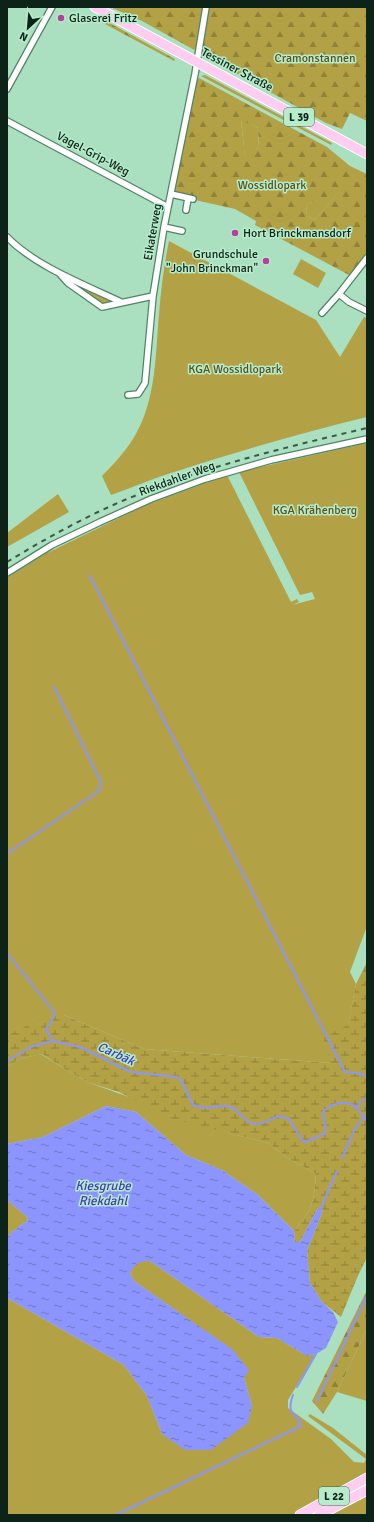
<svg xmlns="http://www.w3.org/2000/svg" width="374" height="1522" font-family="Signika,sans-serif">
	<defs>
		<pattern id="forest-firs" width="22" height="20" patternUnits="userSpaceOnUse"><rect width="22" height="20" fill="#b3a146"/><path d="M5 1l3.5 6h-7zM16 11l3.5 6h-7z" fill="#908339"/></pattern>
		<pattern id="wetland-marsh" width="20" height="14" patternUnits="userSpaceOnUse"><rect width="20" height="14" fill="#b3a146"/><path d="M1 5h8M5 5V1M11 12h8M15 12V8" fill="none" stroke="#908339"/></pattern>
		<pattern id="water-ripples" width="26" height="14" patternUnits="userSpaceOnUse"><rect width="26" height="14" fill="#8c94fd"/><path d="M2 4q2-2 4 0t4 0M15 11q2-2 4 0t4 0" fill="none" stroke="#7178cc"/></pattern>
	</defs>
	<rect width="100%" height="100%" fill="#aadfbf"/>
	<path fill="#b3a146" d="M205,75l127,68 -1,2 -130,-69z
		M241,119l17,9 1,19 -14,10z
		M338,193l-23,27 -9,-4 1,-12z
		M169,241l147,79 24,37 24,-40 3,1v99c-66,16 -131,35 -196,56 -20,6 -40,15 -60,22l-9,-19c17,-17 32,-34 41,-57 13,-33 13,-70 16,-105 2,-25 5,-49 10,-73z
		M301,259l25,14 -8,15 -25,-14z
		M72,280l40,21 -13,3z
		M367,443v483l-17,46 6,12 -8,42 -17,37 -187,-14 -80,-34 -57,20v-457l38,-24 99,-48 83,-31 64,127 6,-3 2,3 -7,3 23,-6 -3,-7 -12,3 -61,-123z
		M58,494l11,18 -62,35v-14z
		M41,1054l30,19 19,10 139,50 39,10 21,16 27,15c-2,28 -3,35 -22,57l-36,-36 -36,-25 -36,-15 -50,-43 -30,-6 -63,31 -36,7v-77l13,-8z
		M7,1200l20,17 1,3 -16,12 -5,5z
		M142,1261h8l109,76 18,1 30,18 9,-2 -28,46v8l43,31 23,23 10,1 2,-4 -58,-43 2,-2 23,14 34,27v19l-74,41h-286v-217l117,67 23,31 15,38 90,-28 -8,-28 -12,-28 -98,-69 -4,-8 3,-7z
		M367,1329v72l-30,-9z
		M367,1496v19h-37z"/>
	<path fill="url(#forest-firs)" fill-rule="evenodd" d="M110,7h257v114l-17,-8 -8,16 -16,-6 -184,-102z
		M106,21l69,38 -1,2 -69,-37z
		M199,78l128,69 23,19 17,8v81l-16,21 -96,-51 1,-4 -21,-12 -62,-14 24,-116zM241,120l17,8 1,19 -14,9zM337,194l-22,26 -9,-4 1,-12z
		M367,1290v39l-30,63 -14,22 -11,-13z"/>
	<path fill="url(#wetland-marsh)" d="M367,962v295l-10,21 -16,39 -19,-15 -12,-19 -3,-32 16,-41 -5,-2 -18,34h-5l-1,-11c19,-22 20,-29 22,-57l-27,-15 -21,-16 -98,-25 -51,-26 -29,-9 -19,-10 -29,-19 -22,5 -13,8v-32l41,-19 16,-1 80,34 187,14 -8,-26 25,-12 8,-41z"/>
	<path fill="url(#water-ripples)" d="M106,1106l30,6 50,43 36,15 36,25 36,36 1,11h5l18,-34 5,2 -16,41 3,32 12,19 11,10 5,10 -12,26 -10,6 -9,2 -30,-18 -18,-1 -109,-76c-10,0 -15,3 -20,12l4,8 99,69 16,20 -5,8 8,28 -4,17 -37,27h-26l-23,-16 -15,-38 -23,-31 -117,-67v-61l5,-5 16,-12 -1,-3 -20,-17v-56l36,-7z"/>
	<g fill="none" stroke-linecap="round" stroke-linejoin="round">
		<path stroke="#8c94fd" stroke-width="2" d="M90,576l255,496 12,1 10,3
			M7,854l92,-63 2,-9 -47,-95
			M7,953l47,59v5l-8,12 7,12
			M7,1061l26,-15 20,-5 27,6 51,25 46,5 4,3 12,25c14,6 21,0 34,1 12,1 17,18 29,18 7,0 17,-6 24,-8l9,3 13,21 4,2 18,-8 2,-3 -3,-19c3,-4 6,-5 10,-7 18,-7 24,2 34,16
			M357,1107l3,-5 7,-4
			M342,1158l13,-29 9,-12
			M321,1208l16,-37
			M297,1387l19,-33
			M317,1401l50,-105
			M116,1515l185,-89c-3,-14 -16,-9 -8,-31"/>
		<g stroke="#518467" stroke-width="8">
			<path id="street" d="M7,89l45,-82
				M7,121l161,86
				M171,194l22,5
				M186,210l2,-12
				M164,227l18,4
				M7,237c28,29 78,48 114,65
				M60,274l8,9 34,24 51,-11
				M339,294l10,8 18,9
				M322,313l17,-19 28,-36
				M128,395l10,-1 7,-11 8,-87 11,-69 31,-153 11,-67
				M7,573l45,-28 48,-23 51,-23 54,-20 66,-19 96,-21"/>
		</g>
		<g stroke="#fff" stroke-width="11">
			<path id="primary" d="M95,7l272,147
				M300,1515l67,-37
				M319,1515l48,-25"/>
		</g>
		<use href="#street" stroke="#fff" stroke-width="5.5"/>
		<use href="#primary" stroke="#fecdef" stroke-width="9"/>
		<path stroke="#3a5846" stroke-width="2" stroke-dasharray="5 5" stroke-linecap="butt" d="M7,562c43,-26 88,-51 135,-69 73,-29 149,-47 225,-65"/>
	</g>
	<g fill="#b5419a" stroke="#b6eccc" stroke-width="1.5">
		<circle cx="61" cy="18" r="4"/>
		<circle cx="235" cy="233" r="4"/>
		<circle cx="266" cy="261" r="4"/>
	</g>
	<g text-anchor="middle" dominant-baseline="central" stroke-width="3" stroke-linejoin="round" paint-order="stroke">
		<g fill="#b6eccc" stroke="#405f4d" stroke-width="1">
			<rect x="284" y="108" width="30" height="18" rx="3"/>
			<rect x="319" y="1487" width="30" height="18" rx="3"/>
		</g>
		<g font-size="11" font-weight="bold" fill="#0e2317">
			<text x="299" y="117">L 39</text>
			<text x="334" y="1496">L 22</text>
		</g>
		<g font-size="12" fill="#0e2317" stroke="#b6eccc" text-anchor="start">
			<text x="69" y="18">Glaserei Fritz</text>
			<text x="243" y="233">Hort Brinckmansdorf</text>
			<text x="258" y="254" text-anchor="end">Grundschule<tspan x="258" dy="14">"John Brinckman"</tspan></text>
		</g>
		<g font-size="12" fill="#5a4f1a" stroke="#b6eccc">
			<text x="315" y="58">Cramonstannen</text>
			<text x="272" y="185">Wossidlopark</text>
			<text x="235" y="369">KGA Wossidlopark</text>
			<text x="315" y="510">KGA Krähenberg</text>
		</g>
		<g font-size="12" fill="#0e2317" stroke="#b6eccc">
			<text transform="translate(237 70) rotate(28)">Tessiner Straße</text>
			<text transform="translate(93 154) rotate(28)">Vagel-Grip-Weg</text>
			<text transform="translate(153 232) rotate(-80)">Eikaterweg</text>
			<text transform="translate(177 479) rotate(-20)">Riekdahler Weg</text>
		</g>
		<g font-size="13" font-style="italic" fill="#423cb3" stroke="#b6eccc">
			<text transform="translate(116 1054) rotate(24)">Carbäk</text>
			<text x="103" y="1186">Kiesgrube<tspan x="103" dy="15">Riekdahl</tspan></text>
		</g>
	</g>
	<rect width="374" height="1522" fill="none" stroke="#0e2317" stroke-width="16"/>
	<g transform="translate(28 28) rotate(206)" stroke="#b6eccc" stroke-width="3" paint-order="stroke">
	<path d="M0-3L7 15L0 10L-7 15Z" fill="#0e2317"/>
	<text y="-6" font-size="11" font-weight="bold" text-anchor="middle" fill="#0e2317">N</text>
	</g>
</svg>
